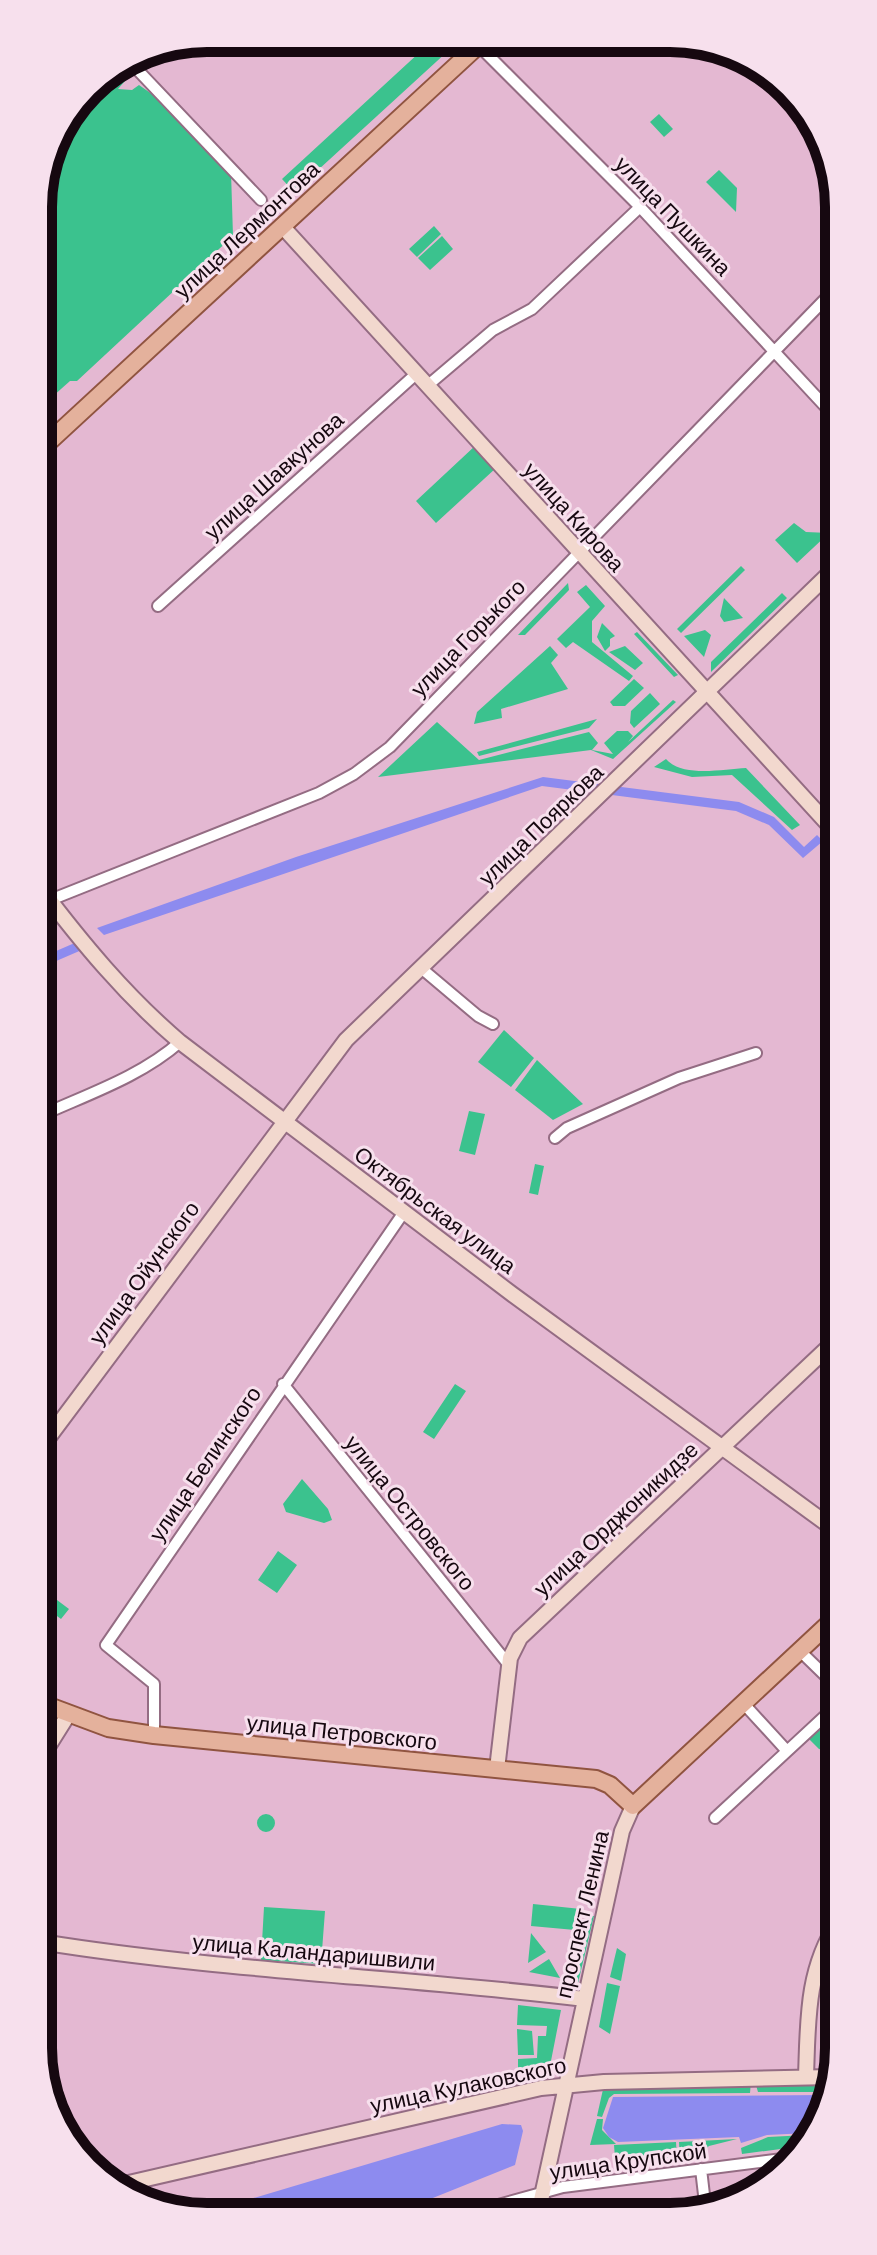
<svg xmlns="http://www.w3.org/2000/svg" width="877" height="2255" font-family="Barlow,sans-serif">
	<rect width="100%" height="100%" fill="#e4b8d2"/>
	<path fill="#3bc28e" d="M433,40h27l-166,152 -12,-13z
		M154,48l-36,41 14,1 7,-5 30,21 62,66 2,64 -156,145h-7l-27,24 -4,-5 -1,-205 18,-63 39,-52 48,-29z
		M659,114l14,15 -9,8 -14,-15z
		M719,170l18,18 -1,24 -30,-30z
		M434,226l7,8 -24,23 -8,-8z
		M442,236l11,13 -23,21 -12,-12z
		M476,445l20,23 -60,55 -20,-22z
		M794,523l12,9 23,1 -32,30 -22,-23z
		M741,566l4,4 -64,63 -4,-4z
		M568,583l1,7 -44,45h-7z
		M586,585l19,21 -13,15v21l41,34 -4,5 -56,-39 -7,6 -9,-9 33,-32 -13,-15z
		M782,593l5,5 -76,74v-10z
		M724,598l19,20 -19,4 -4,-6z
		M602,623l13,13 -5,3v7l-5,5 -8,-14z
		M705,630l6,5 -7,22 -20,-21z
		M637,632l41,43 -4,2 -40,-43z
		M550,646l8,9 -7,8 17,26 -67,20 1,9 -28,6 3,-12z
		M625,646l18,17 -8,7 -26,-18z
		M634,679l10,9 -19,18h-12l-3,-4z
		M650,693l10,11 -26,24 -4,-5 1,-12z
		M673,700l3,2 -63,57 -22,-9 -213,27 59,-55 42,38 110,-28 9,11 -6,7 21,4 -9,-11 13,-12h11l5,5 -5,6z
		M597,719l-8,9 -110,28 -2,-4z
		M666,759c17,19 57,10 80,9l54,57 -8,5 -60,-55 -40,2 -38,-10z
		M504,1030l30,28 -23,29 -33,-25z
		M537,1060l46,44 -30,16 -38,-30z
		M469,1111l16,3 -10,41 -16,-4z
		M535,1164l9,2 -6,29 -9,-2z
		M455,1384l11,7 -32,48 -11,-7z
		M838,1408v31l-16,-16z
		M302,1479l26,30 4,11 -8,3 -38,-11 -3,-8z
		M278,1551l19,14 -20,28 -19,-13z
		M45,1591l24,18 -8,10 -20,-15z
		M824,1723l14,2v29l-19,-5 -11,-11z
		M257 1823a9 9 0 1 1 18 0a9 9 0 1 1-18 0Z
		M533,1904l48,5 -6,21 -44,-4z
		M264,1907l61,4 -4,53 -60,-4z
		M588,1916h6l-16,67 -4,-3z
		M531,1933l15,19 -18,11z
		M617,1948l9,6 -5,27 -11,-4z
		M549,1959l11,19 -31,-6z
		M607,1983l13,3 -10,48 -11,-7z
		M518,2005l43,5 -11,56 -32,9v-16l19,-1 1,-22h8l1,-10 -30,-1z
		M517,2029l15,2 2,24h-16z
		M830,2081l-5,11h-67l-3,-10z
		M751,2082l-1,11 -136,1 -5,4 -7,19 -5,-1 7,-31z
		M597,2119h6l-1,11 14,14 -26,1z
		M807,2135l-4,11 -61,8 -1,-6 27,-11z
		M737,2139l-28,7 -16,14 -13,1 -1,-19z
		M676,2142l1,18 -62,-2 -1,-13z"/>
	<path fill="#8d8bef" d="M543,777l196,25 35,15 30,30 13,-12 6,6 -20,17 -34,-33 -33,-14 -194,-25 -438,149 -7,-7 199,-71z
		M824,2095l-16,38 -41,2 -26,8 -2,-6 -121,5 -9,-5 -6,-9 10,-31z
		M502,2124l19,1 2,6 -8,34 -122,49h-193z"/>
	<g fill="none" stroke-linecap="round" stroke-linejoin="round">
		<path stroke="#8d8bef" stroke-width="9" d="M40,963l37,-16"/>
		<g stroke="#946c83" stroke-width="14">
			<path id="street" d="M478,45l162,162 196,211
				M117,67l14,-4 130,137
				M427,386l66,-56 39,-21 108,-102
				M158,606l258,-232
				M40,904l279,-111 35,-19 36,-27 446,-459
				M421,968l57,48 15,8
				M40,1116c48,-22 100,-39 140,-74
				M555,1138l12,-10 112,-50 77,-25
				M283,1384l226,281
				M800,1651l38,37
				M744,1704l43,47
				M154,1735v-51l-48,-39 298,-433
				M715,1818l123,-114
				M701,2169l5,43
				M466,2214l97,-27 235,-30"/>
		</g>
		<g stroke="#946c83" stroke-width="18">
			<path id="secondary" d="M282,226l555,608
				M39,886c43,57 87,110 141,156l332,252 326,238
				M40,1449l306,-409 490,-473
				M41,1758l27,-43
				M497,1769l13,-111 10,-20 318,-300
				M41,1942c180,29 362,35 544,57
				M806,2077c2,-55 0,-107 32,-155
				M120,2185l421,-97 63,-6 227,-5
				M538,2214l84,-383 11,-25"/>
		</g>
		<g stroke="#905440" stroke-width="20">
			<path id="primary" d="M39,451l445,-411
				M41,1703l67,25 46,7 442,44 14,6 23,21 205,-191"/>
		</g>
		<use href="#street" stroke="#fff" stroke-width="10"/>
		<use href="#secondary" stroke="#f2d8ce" stroke-width="14"/>
		<use href="#primary" stroke="#e4b19c" stroke-width="16"/>
	</g>
	<g text-anchor="middle" dominant-baseline="central" stroke-width="6" stroke-linejoin="round" paint-order="stroke">
		<g font-size="22" fill="#160810" stroke="#f7e0ed">
			<text transform="translate(674 215) rotate(46)">улица Пушкина</text>
			<text transform="translate(246 229) rotate(-43)">улица Лермонтова</text>
			<text transform="translate(273 475) rotate(-42)">улица Шавкунова</text>
			<text transform="translate(575 516) rotate(48)">улица Кирова</text>
			<text transform="translate(467 637) rotate(-46)">улица Горького</text>
			<text transform="translate(540 824) rotate(-44)">улица Пояркова</text>
			<text transform="translate(436 1209) rotate(37)">Октябрьская улица</text>
			<text transform="translate(143 1272) rotate(-54)">улица Ойунского</text>
			<text transform="translate(204 1463) rotate(-56)">улица Белинского</text>
			<text transform="translate(411 1512) rotate(51)">улица Островского</text>
			<text transform="translate(615 1518) rotate(-43)">улица Орджоникидзе</text>
			<text transform="translate(342 1731) rotate(6)">улица Петровского</text>
			<text transform="translate(581 1914) rotate(-77)">проспект Ленина</text>
			<text transform="translate(314 1951) rotate(5)">улица Каландаришвили</text>
			<text transform="translate(468 2084) rotate(-12)">улица Кулаковского</text>
			<text transform="translate(628 2160) rotate(-8)">улица Крупской</text>
		</g>
	</g>
	<path d="M0 0H877V2255H0ZM207 52H670A155 155 0 0 1 825 207V2048A155 155 0 0 1 670 2203H207A155 155 0 0 1 52 2048V207A155 155 0 0 1 207 52Z" fill="#f7e0ed" fill-rule="evenodd"/>
	<path fill="none" stroke="#160810" stroke-width="10" d="M207 52H670A155 155 0 0 1 825 207V2048A155 155 0 0 1 670 2203H207A155 155 0 0 1 52 2048V207A155 155 0 0 1 207 52Z"/>
</svg>
